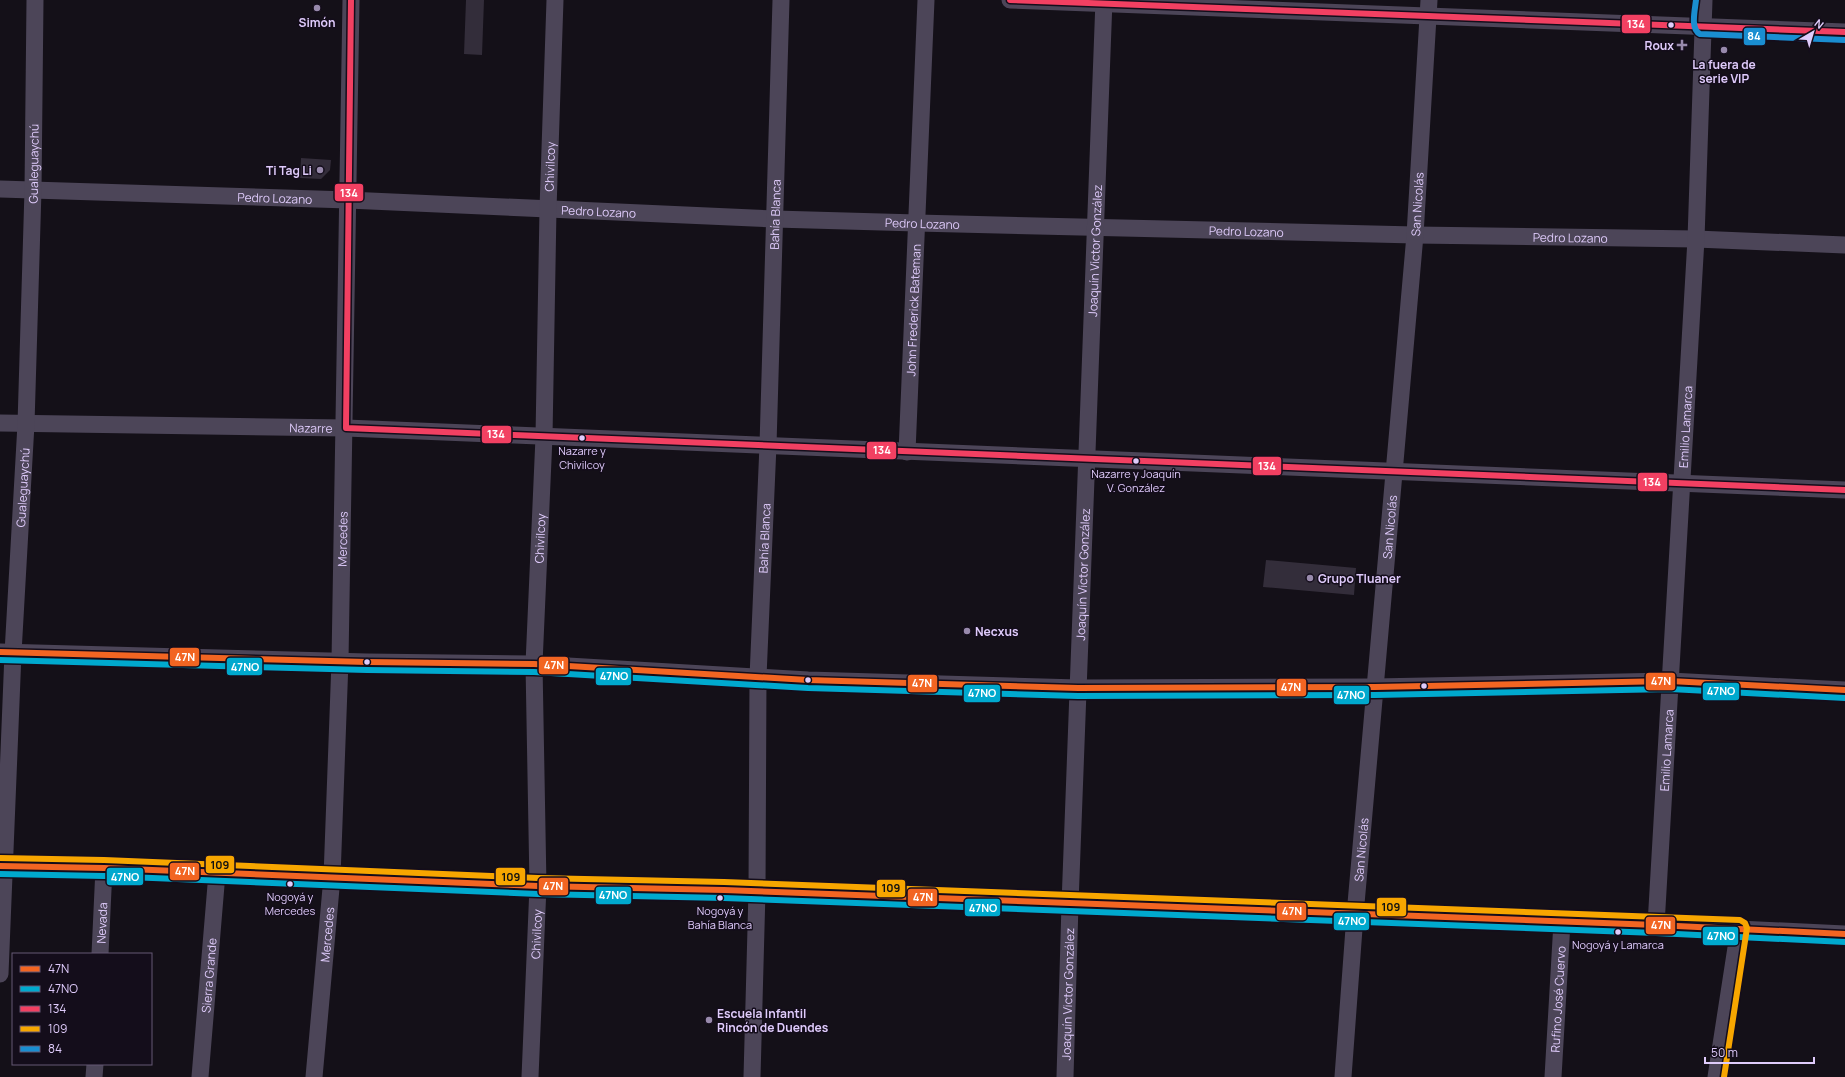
<svg xmlns="http://www.w3.org/2000/svg" width="1845" height="1077" font-family="Manrope,sans-serif">
	<rect width="100%" height="100%" fill="#141018"/>
	<path fill="#332d3a" d="M466,0h18l-2,55 -18,-1z
		M301,158l30,2 -1,10 -9,9 -21,-1z
		M1266,560l90,8 -2,27 -91,-8z"/>
	<g fill="none" stroke-linecap="round" stroke-linejoin="round">
		<g stroke="#4c4558" stroke-width="17">
			<path d="M1010,0l835,32"/>
			<path id="s1" d="M0,189l348,11 427,19 142,4 498,12 281,4 149,6"/>
			<path id="s2" d="M0,423l346,5 1499,62"/>
			<path id="s3" d="M907,452l19,-452"/>
			<path d="M0,652l367,10 167,2 274,16 270,8 297,-1 295,-6 175,9"/>
			<path d="M0,866l104,2 434,18 186,4 604,24 328,11 189,9"/>
			<path id="s4" d="M1656,925l40,-686 8,-239"/>
			<path id="s5" d="M100,954l4,-86"/>
			<path id="s6" d="M0,974l13,-321 13,-229 7,-234 2,-190"/>
			<path d="M94,1077l1,-13"/>
			<path id="s7" d="M200,1077l17,-204"/>
			<path id="s8" d="M314,1077l18,-200 8,-216 11,-661"/>
			<path id="s9" d="M530,1077l8,-191 -4,-222 10,-227 4,-228 7,-209"/>
			<path id="s10" d="M752,1077l5,-186 1,-214 10,-232 13,-445"/>
			<path id="s11" d="M1065,1077l5,-173 34,-904"/>
			<path id="s12" d="M1343,1077l12,-162 60,-680 14,-235"/>
			<path id="s13" d="M1553,1077l9,-155"/>
			<path d="M1716,1077l23,-149"/>
		</g>
		<g stroke="#140d1b" stroke-width="9">
			<path id="bus-1" d="M0,652l367,10 167,2 274,16 270,8 297,-1 295,-6 175,9
				M0,866l104,2 434,18 186,4 932,35 189,9"/>
		</g>
		<g stroke="#140d1b" stroke-width="9">
			<path id="bus-2" d="M0,660l367,10 167,2 274,16 270,8 297,-1 295,-6 175,9
				M0,874l104,2 434,18 186,4 932,35 189,9"/>
		</g>
		<g stroke="#140d1b" stroke-width="9">
			<path id="bus-3" d="M351,0l-5,428 1499,62
				M1010,0l835,32"/>
		</g>
		<g stroke="#140d1b" stroke-width="9">
			<path id="bus-4" d="M0,858l104,2 434,18 186,4 1016,38 5,3 2,5 -23,149"/>
		</g>
		<g stroke="#140d1b" stroke-width="9">
			<path id="bus-5" d="M1696,0c-1,10 -6,29 4,34l145,6"/>
		</g>
		<use href="#bus-1" stroke="#f26522" stroke-width="6"/>
		<use href="#bus-2" stroke="#00a9ce" stroke-width="6"/>
		<use href="#bus-3" stroke="#f24062" stroke-width="6"/>
		<use href="#bus-4" stroke="#f7a600" stroke-width="6"/>
		<use href="#bus-5" stroke="#1a8ed1" stroke-width="6"/>
	</g>
	<g fill="#988aac" stroke="#140d1b" stroke-width="1.5">
		<circle cx="317" cy="8" r="4"/>
		<path d="M1680 39h4v4h4v4h-4v4h-4v-4h-4v-4h4z"/>
		<circle cx="1724" cy="50" r="4"/>
		<circle cx="320" cy="170" r="4"/>
		<circle cx="1310" cy="578" r="4"/>
		<circle cx="967" cy="631" r="4"/>
		<circle cx="709" cy="1020" r="4"/>
	</g>
	<g fill="#dfcbfb" stroke="#140d1b" stroke-width="1.5">
		<circle cx="1671" cy="25" r="3.5"/>
		<circle cx="582" cy="438" r="3.5"/>
		<circle cx="1136" cy="461" r="3.5"/>
		<circle cx="367" cy="662" r="3.5"/>
		<circle cx="808" cy="680" r="3.5"/>
		<circle cx="1424" cy="686" r="3.5"/>
		<circle cx="290" cy="884" r="3.5"/>
		<circle cx="720" cy="898" r="3.5"/>
		<circle cx="1618" cy="932" r="3.5"/>
	</g>
	<g text-anchor="middle" dominant-baseline="central" stroke-width="3" stroke-linejoin="round" paint-order="stroke">
		<g font-size="11" fill="#dfcbfb" stroke="#140d1b">
			<text x="582" y="450">Nazarre y<tspan x="582" dy="14">Chivilcoy</tspan></text>
			<text x="1136" y="473">Nazarre y Joaquín<tspan x="1136" dy="14">V. González</tspan></text>
			<text x="290" y="896">Nogoyá y<tspan x="290" dy="14">Mercedes</tspan></text>
			<text x="720" y="910">Nogoyá y<tspan x="720" dy="14">Bahía Blanca</tspan></text>
			<text x="1618" y="944">Nogoyá y Lamarca</text>
		</g>
		<g font-size="12" font-weight="bold" fill="#dfcbfb" stroke="#140d1b" text-anchor="start">
			<text x="317" y="22" text-anchor="middle">Simón</text>
			<text x="1674" y="45" text-anchor="end">Roux</text>
			<text x="1724" y="64" text-anchor="middle">La fuera de<tspan x="1724" dy="14">serie VIP</tspan></text>
			<text x="312" y="170" text-anchor="end">Ti Tag Li</text>
			<text x="1318" y="578">Grupo Tluaner</text>
			<text x="975" y="631">Necxus</text>
			<text x="717" y="1013">Escuela Infantil<tspan x="717" dy="14">Rincón de Duendes</tspan></text>
		</g>
		<g font-size="12" fill="#dfcbfb" stroke="#140d1b">
			<text stroke="none"><textPath href="#s6" startOffset="811">Gualeguaychú</textPath></text>
			<text stroke="none"><textPath href="#s9" startOffset="911">Chivilcoy</textPath></text>
			<text stroke="none"><textPath href="#s1" startOffset="275">Pedro Lozano</textPath></text>
			<text stroke="none"><textPath href="#s12" startOffset="876">San Nicolás</textPath></text>
			<text stroke="none"><textPath href="#s1" startOffset="599">Pedro Lozano</textPath></text>
			<text stroke="none"><textPath href="#s10" startOffset="863">Bahía Blanca</textPath></text>
			<text stroke="none"><textPath href="#s1" startOffset="923">Pedro Lozano</textPath></text>
			<text stroke="none"><textPath href="#s1" startOffset="1247">Pedro Lozano</textPath></text>
			<text stroke="none"><textPath href="#s1" startOffset="1571">Pedro Lozano</textPath></text>
			<text stroke="none"><textPath href="#s11" startOffset="827">Joaquín Victor González</textPath></text>
			<text stroke="none"><textPath href="#s3" startOffset="142">John Frederick Bateman</textPath></text>
			<text stroke="none"><textPath href="#s2" startOffset="311">Nazarre</textPath></text>
			<text stroke="none"><textPath href="#s4" startOffset="499">Emilio Lamarca</textPath></text>
			<text stroke="none"><textPath href="#s6" startOffset="487">Gualeguaychú</textPath></text>
			<text stroke="none"><textPath href="#s12" startOffset="552">San Nicolás</textPath></text>
			<text stroke="none"><textPath href="#s10" startOffset="539">Bahía Blanca</textPath></text>
			<text stroke="none"><textPath href="#s8" startOffset="539">Mercedes</textPath></text>
			<text stroke="none"><textPath href="#s9" startOffset="539">Chivilcoy</textPath></text>
			<text stroke="none"><textPath href="#s11" startOffset="503">Joaquín Victor González</textPath></text>
			<text stroke="none"><textPath href="#s4" startOffset="175">Emilio Lamarca</textPath></text>
			<text stroke="none"><textPath href="#s12" startOffset="228">San Nicolás</textPath></text>
			<text stroke="none"><textPath href="#s5" startOffset="31">Nevada</textPath></text>
			<text stroke="none"><textPath href="#s9" startOffset="143">Chivilcoy</textPath></text>
			<text stroke="none"><textPath href="#s8" startOffset="143">Mercedes</textPath></text>
			<text stroke="none"><textPath href="#s7" startOffset="102">Sierra Grande</textPath></text>
			<text stroke="none"><textPath href="#s11" startOffset="83">Joaquín Victor González</textPath></text>
			<text stroke="none"><textPath href="#s13" startOffset="78">Rufino José Cuervo</textPath></text>
		</g>
	</g>
	<g stroke="#140d1b" stroke-width="1.5">
		<rect x="1621" y="14" width="30" height="20" rx="4" fill="#f24062"/>
		<rect x="1743" y="27" width="23" height="19" rx="4" fill="#1a8ed1"/>
		<rect x="334" y="183" width="30" height="19" rx="4" fill="#f24062"/>
		<rect x="481" y="425" width="31" height="19" rx="4" fill="#f24062"/>
		<rect x="866" y="441" width="31" height="19" rx="4" fill="#f24062"/>
		<rect x="1252" y="456" width="30" height="20" rx="4" fill="#f24062"/>
		<rect x="1637" y="472" width="31" height="20" rx="4" fill="#f24062"/>
		<rect x="169" y="647" width="31" height="20" rx="4" fill="#f26522"/>
		<rect x="538" y="656" width="31" height="19" rx="4" fill="#f26522"/>
		<rect x="226" y="657" width="37" height="19" rx="4" fill="#00a9ce"/>
		<rect x="595" y="667" width="37" height="19" rx="4" fill="#00a9ce"/>
		<rect x="1645" y="672" width="31" height="19" rx="4" fill="#f26522"/>
		<rect x="907" y="674" width="31" height="19" rx="4" fill="#f26522"/>
		<rect x="1276" y="678" width="31" height="19" rx="4" fill="#f26522"/>
		<rect x="1702" y="682" width="38" height="19" rx="4" fill="#00a9ce"/>
		<rect x="963" y="684" width="38" height="19" rx="4" fill="#00a9ce"/>
		<rect x="1333" y="685" width="37" height="20" rx="4" fill="#00a9ce"/>
		<rect x="205" y="855" width="30" height="19" rx="4" fill="#f7a600"/>
		<rect x="169" y="862" width="31" height="19" rx="4" fill="#f26522"/>
		<rect x="106" y="867" width="38" height="19" rx="4" fill="#00a9ce"/>
		<rect x="495" y="867" width="31" height="19" rx="4" fill="#f7a600"/>
		<rect x="538" y="877" width="31" height="19" rx="4" fill="#f26522"/>
		<rect x="876" y="879" width="30" height="19" rx="4" fill="#f7a600"/>
		<rect x="595" y="886" width="37" height="19" rx="4" fill="#00a9ce"/>
		<rect x="907" y="888" width="31" height="19" rx="4" fill="#f26522"/>
		<rect x="1376" y="897" width="31" height="20" rx="4" fill="#f7a600"/>
		<rect x="964" y="898" width="37" height="19" rx="4" fill="#00a9ce"/>
		<rect x="1276" y="902" width="31" height="19" rx="4" fill="#f26522"/>
		<rect x="1333" y="912" width="37" height="19" rx="4" fill="#00a9ce"/>
		<rect x="1645" y="916" width="31" height="19" rx="4" fill="#f26522"/>
		<rect x="1702" y="926" width="37" height="20" rx="4" fill="#00a9ce"/>
	</g>
	<g font-size="11" text-anchor="middle" font-weight="bold" fill="#fff">
		<text x="1636" y="28">134</text>
		<text x="1754" y="40">84</text>
		<text x="349" y="197">134</text>
		<text x="496" y="438">134</text>
		<text x="882" y="454">134</text>
		<text x="1267" y="470">134</text>
		<text x="1652" y="486">134</text>
		<text x="185" y="661">47N</text>
		<text x="554" y="669">47N</text>
		<text x="245" y="671">47NO</text>
		<text x="614" y="680">47NO</text>
		<text x="1661" y="685">47N</text>
		<text x="922" y="687">47N</text>
		<text x="1291" y="691">47N</text>
		<text x="1721" y="695">47NO</text>
		<text x="982" y="697">47NO</text>
		<text x="1351" y="699">47NO</text>
		<text x="185" y="875">47N</text>
		<text x="125" y="881">47NO</text>
		<text x="553" y="890">47N</text>
		<text x="613" y="899">47NO</text>
		<text x="923" y="901">47N</text>
		<text x="983" y="912">47NO</text>
		<text x="1292" y="915">47N</text>
		<text x="1352" y="925">47NO</text>
		<text x="1661" y="929">47N</text>
		<text x="1721" y="940">47NO</text>
	</g>
	<g font-size="11" text-anchor="middle" font-weight="bold" fill="#111">
		<text x="220" y="869">109</text>
		<text x="511" y="881">109</text>
		<text x="891" y="892">109</text>
		<text x="1391" y="911">109</text>
	</g>
	<rect x="12" y="953" width="140" height="112" fill="#140d1b" stroke="#655975"/>
	<rect x="20" y="966" width="20" height="6" fill="#f26522" stroke="#655975"/>
	<text x="48" y="973" font-size="12" fill="#dfcbfb">47N</text>
	<rect x="20" y="986" width="20" height="6" fill="#00a9ce" stroke="#655975"/>
	<text x="48" y="993" font-size="12" fill="#dfcbfb">47NO</text>
	<rect x="20" y="1006" width="20" height="6" fill="#f24062" stroke="#655975"/>
	<text x="48" y="1013" font-size="12" fill="#dfcbfb">134</text>
	<rect x="20" y="1026" width="20" height="6" fill="#f7a600" stroke="#655975"/>
	<text x="48" y="1033" font-size="12" fill="#dfcbfb">109</text>
	<rect x="20" y="1046" width="20" height="6" fill="#1a8ed1" stroke="#655975"/>
	<text x="48" y="1053" font-size="12" fill="#dfcbfb">84</text>
	<g transform="translate(1813 32) rotate(38)" stroke="#140d1b" stroke-width="3" paint-order="stroke">
	<path d="M0-3L7 15L0 10L-7 15Z" fill="#dfcbfb"/>
	<text y="-6" font-size="11" font-weight="bold" text-anchor="middle" fill="#dfcbfb">N</text>
	</g>
	<path d="M1705 1057v6h109v-6" fill="none" stroke="#dfcbfb" stroke-width="2"/>
	<text x="1711" y="1057" font-size="12" fill="#dfcbfb" stroke="#140d1b" stroke-width="3" paint-order="stroke">50 m</text>
</svg>
